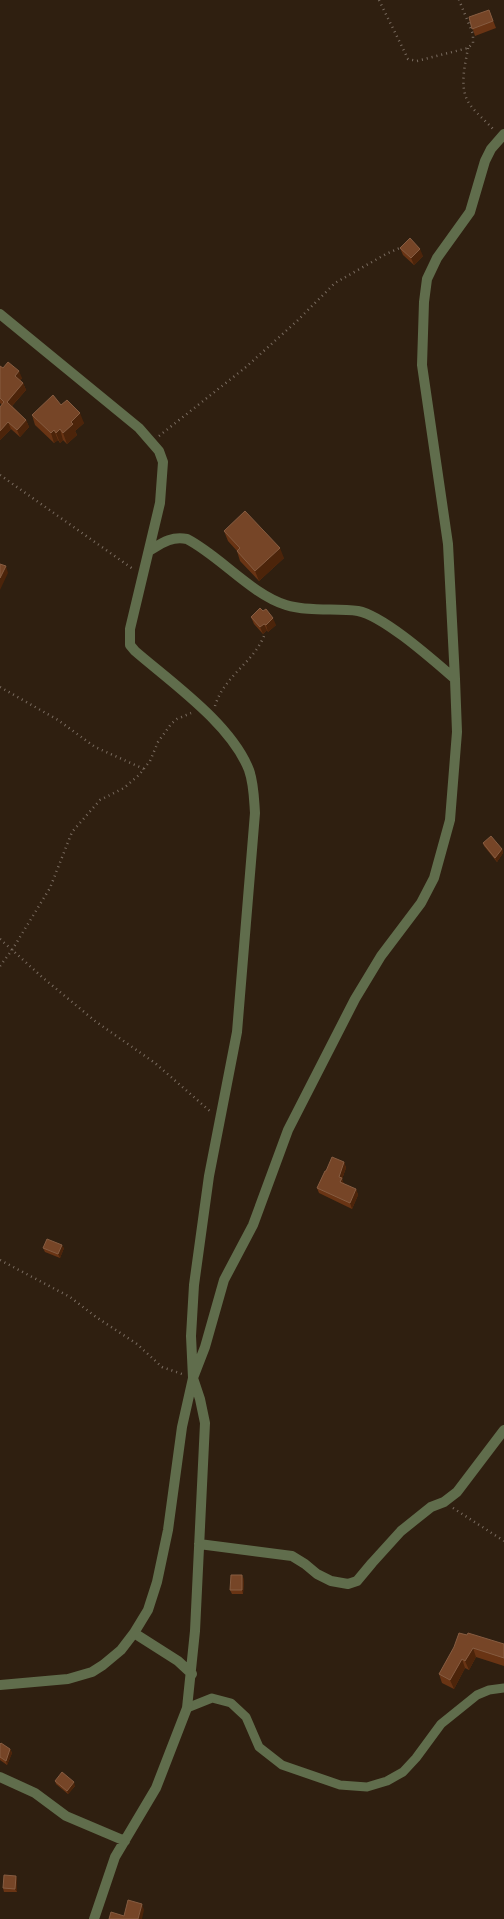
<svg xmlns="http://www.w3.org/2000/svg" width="504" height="1919" font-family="Jost,sans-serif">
	<rect width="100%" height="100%" fill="#2f1f10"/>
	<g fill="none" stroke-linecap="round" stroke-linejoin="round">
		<path stroke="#7a6c60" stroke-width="2.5" stroke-dasharray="1 4" stroke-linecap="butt" d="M379,0l29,59 9,2 51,-13 5,-5v-9l-14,-34
			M468,48c-3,18 -10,42 3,58 6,8 15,15 22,23
			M159,436l87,-69 51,-46 38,-38 51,-29 16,-7
			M0,475l133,94
			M0,687l58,33 37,27 49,22
			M215,706c9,-30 38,-43 49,-70
			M0,939l42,38 53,44 60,42 56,49
			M0,966l12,-16 38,-62 22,-56 28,-32 24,-12 15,-13 11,-14 8,-19 13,-18 6,-5 14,-6
			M0,1260l70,37 26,20 41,27 25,23 20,7
			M453,1508l51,33"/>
		<path stroke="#606d4c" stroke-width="9" d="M187,1708l25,-10 19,5 15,14 13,30 23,18 58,20 27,2 20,-6 16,-9 13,-14 25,-34 36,-29 12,-5 15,-2"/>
		<path stroke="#606d4c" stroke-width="10" d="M0,314l139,114 20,23 4,11 -3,41 -30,126v16l5,6c37,32 96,73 114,119 5,14 5,29 6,43l-18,219 -28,144 -15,109 -3,51 2,42 -11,49 -14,103 -11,52 -9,28 -14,23 -13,17 -18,15 -11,7 -24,7 -68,6
			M149,551c13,-8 22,-15 38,-12 33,17 64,55 99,66 23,7 49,3 72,6 26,5 76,50 97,68
			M199,1544l93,12 13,8 12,10 14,7 17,3 9,-3 15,-18 29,-32 30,-24 13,-5 13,-10 47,-62
			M134,1633l44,28 14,13
			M0,1777l35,16 31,23 59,25
			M94,1919l21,-62 41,-69 31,-80 8,-77 10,-208 -5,-24 -7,-21 12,-31 19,-67 29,-55 35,-95 67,-131 26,-43 40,-53 13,-25 16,-58 7,-88 -2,-53 -7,-135 -26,-179 2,-63 3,-23 10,-21 33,-46 15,-51 6,-12 13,-15"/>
	</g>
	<path fill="#693414" d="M489,10l7,18 -21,8 -6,-19z
		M400,248l23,8 -9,9 -11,-10z
		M0,366l3,2 19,10 -2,2 3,3 3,7 -14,16 14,14 3,7 -9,10 -9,-8 -11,11v-33l2,-2 -2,-2z
		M61,405l23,18 -9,8 2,4 -10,9 -4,-4 -3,3 -2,-3 -4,3 -19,-18 -3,-10z
		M224,531l60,27 -25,23 -19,-20 -3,-10 -9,-10z
		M251,617l25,8 -8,7 -1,-2 -4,4 -9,-10z
		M483,843l19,6 1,4 -6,9 -13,-16z
		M344,1162l2,6 -4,11 2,5 12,5 2,6 -6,14 -33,-16 -2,-5 9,-17z
		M43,1248h21l-4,10 -15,-6z
		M244,1579l-1,15h-11l-2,-4z
		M467,1635l37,9v22l-28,-9 -7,13 -4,-2 -11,21 -12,-6 -3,-9z
		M0,1744l10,5 2,4 -5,12 -7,-5z
		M55,1781l20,5 -7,8 -12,-10z
		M17,1879v13h-13l-1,-4z"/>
	<path fill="#4c240a" d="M420,249l3,7 -9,9 -3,-7z
		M19,371l3,7 -4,5 -3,-7z
		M23,383l3,7 -17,19 -2,-7z
		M80,413l4,10 -9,8 2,4 -10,9 -4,-11 8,-11z
		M26,420l3,7 -9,10 -3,-7z
		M8,422l3,7 -11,11v-9z
		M60,429l3,11 -3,3 -4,-10z
		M54,430l4,10 -4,3 -3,-10z
		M280,548l4,10 -25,23 -4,-10z
		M6,566l2,7 -8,17v-12z
		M273,618l3,7 -8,7 -2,-7z
		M264,624l3,6 -4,4 -3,-7z
		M502,849l1,4 -6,9 -2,-4z
		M344,1162l2,6 -4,11 2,5 -2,4 -3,-11z
		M356,1189l2,6 -6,14 -2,-6z
		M62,1245l2,3 -4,10 -2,-4z
		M242,1575l2,4 -1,15 -1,-4z
		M473,1648l3,9 -7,13 -4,-9z
		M462,1659l3,9 -11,21 -4,-9z
		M10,1749l2,4 -5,12 -1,-4z
		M74,1782l1,4 -7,8 -1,-3z
		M16,1876l1,3v13l-2,-3z
		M142,1904l2,6 -2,9h-4z"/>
	<path fill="#764527" stroke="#865c41" d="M489,10l4,11 -21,8 -3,-12z
		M410,238l10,11 -9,9 -11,-10z
		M8,362l11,9 -4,5 8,7 -16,19 19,18 -9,10 -9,-8 -8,9v-24l4,-5 -4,-4v-32l3,2z
		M53,395l8,10 6,-5 13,13 -9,9 2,2 -10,9 -3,-4 -4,4 -2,-3 -3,3 -19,-18z
		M245,511l35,37 -25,23 -18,-20 3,-3 -16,-17z
		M0,564l6,2 -6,12z
		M260,608l3,3 3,-2 7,9 -7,7 -2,-1 -4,3 -9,-10z
		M491,836l11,13 -7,9 -12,-15z
		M332,1157l12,5 -5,15 3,1 -2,4 16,7 -6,14 -33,-15 8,-17h1z
		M47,1239l15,6 -4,9 -15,-6z
		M231,1575h11v15h-12z
		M459,1633l8,2 1,-2 36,11v14l-31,-10 -8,13 -3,-2 -12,21 -11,-6 15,-27z
		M1,1743l9,6 -4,12 -6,-4v-13z
		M62,1772l12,10 -7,9 -12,-10z
		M4,1875l12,1 -1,13 -12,-1z
		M128,1900l14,4 -4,15h-29l2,-7 13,4z"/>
</svg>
